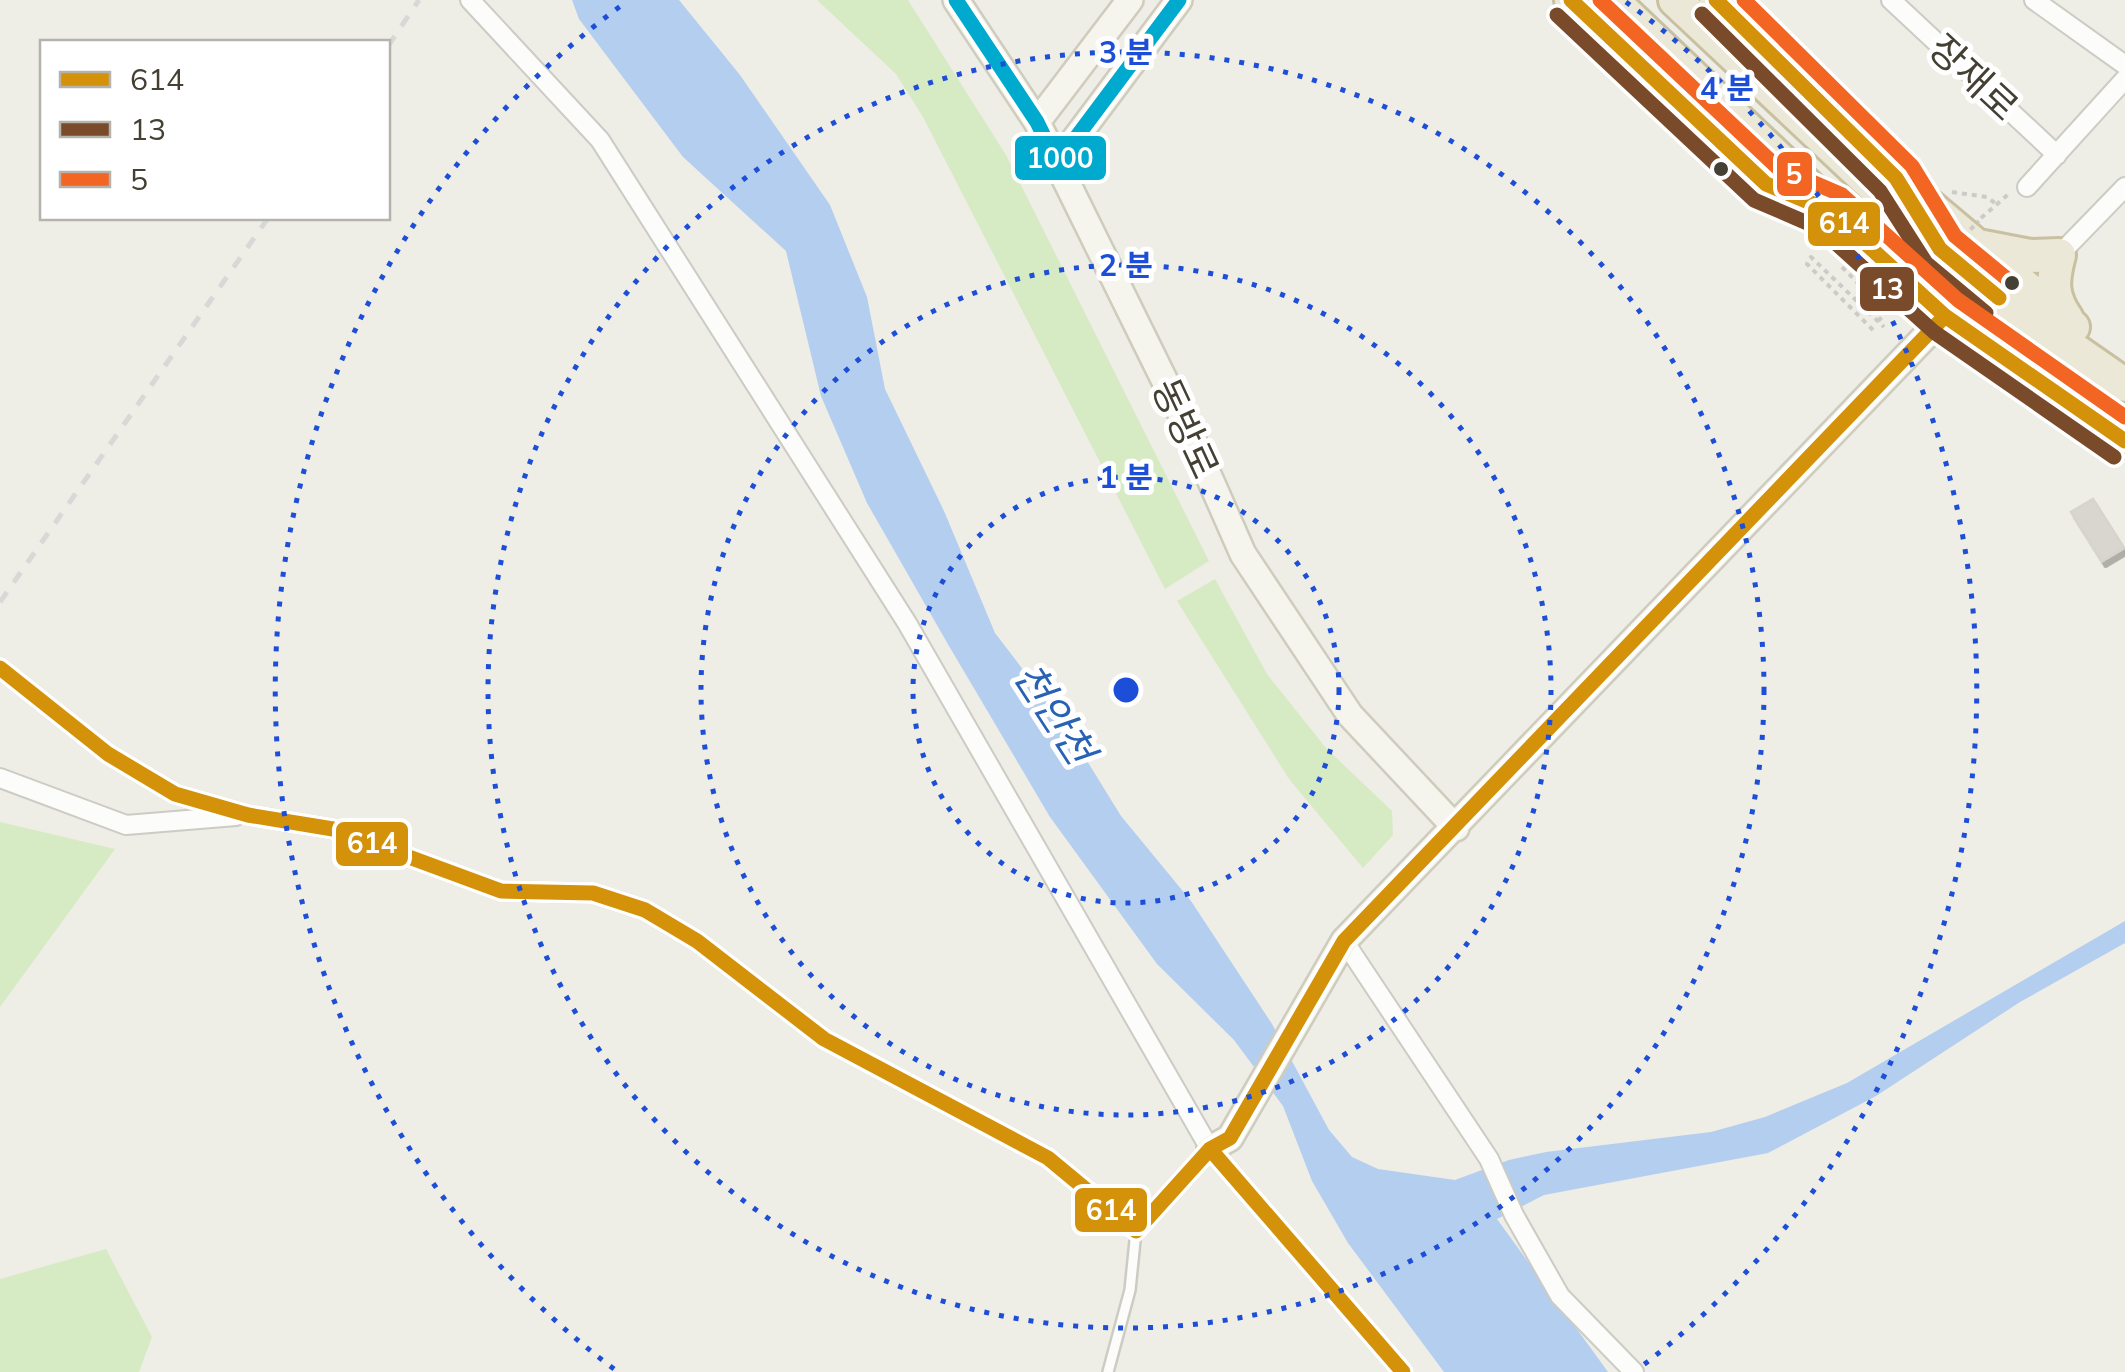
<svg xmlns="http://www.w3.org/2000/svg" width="2125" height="1372" font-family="Mulish,'Noto Sans KR',sans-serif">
	<defs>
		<filter id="shadow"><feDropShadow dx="3.5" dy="6" stdDeviation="0" flood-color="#0004"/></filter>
	</defs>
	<rect width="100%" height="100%" fill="#eeede6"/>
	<path fill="#d6ebc4" d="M817,0h91l98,155 203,406 -44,28 -242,-472 -27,-43z
		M1215,579l52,95 59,74 66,63 1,24 -30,33 -74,-89 -112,-178z
		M0,822l115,27 -115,158z
		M106,1249l46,88 -13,35h-139v-93z"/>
	<path fill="#b4ceef" d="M572,0h107l61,75 90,130 37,92 18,92 59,122 51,122 68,89 58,94 70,85 81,123 57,106 23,27 26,12 77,11 54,-20 37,-8 165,-20 54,-15 82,-34 278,-162v22l-105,59 -144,94 -108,57 -224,42 -47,24 111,153h-164l-96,-129 -36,-62 -29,-75 -49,-66 -77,-76 -107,-147 -101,-171 -82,-143 -46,-107 -35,-145 -103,-94 -104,-138z"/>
	<path fill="#d8d6cf" stroke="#d6d4cc" stroke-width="2.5" filter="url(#shadow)" d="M2093,499l31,49 -22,13 -31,-49z"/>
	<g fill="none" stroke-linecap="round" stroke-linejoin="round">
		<g stroke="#cccbc4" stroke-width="14">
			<path id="lane" d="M1108,1372l22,-82 6,-59"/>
		</g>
		<g stroke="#cccbc4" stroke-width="22">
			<path id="street" d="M470,0l130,140 307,483 303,526 193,223
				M1891,0l166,155
				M2034,0l91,65
				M2027,187l98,-108
				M2059,255l66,-68
				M0,668l108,86 67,40 73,21 85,14 168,62 92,2 52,17 52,31 127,98 224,119 88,73 74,-82
				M0,778l126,47 110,-9
				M1344,941l145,218 25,56 46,81 74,76"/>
		</g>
		<g stroke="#ceccbd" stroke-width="30">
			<path id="secondary" d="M956,0l81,122 147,298 59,134 107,161 106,113
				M1037,122l93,-122
				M1057,163l122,-163
				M1210,1149l20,-11 114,-197 601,-625"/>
		</g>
		<g stroke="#c8c0a0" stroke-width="38">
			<path id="highway" d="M1571,0l195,184 46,19
				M1612,0l324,308 189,133
				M1675,0l265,249 60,49 125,87
				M1716,0l176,174
				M1896,178l177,149
				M1978,246l52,10 29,-1c-7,26 -8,41 8,64"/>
		</g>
		<path stroke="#cdcbc6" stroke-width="4" stroke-dasharray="5 5" stroke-linecap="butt" d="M1952,192l35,5 8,6
			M1981,218l30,-26
			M1842,267l44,45
			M1859,288l10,14
			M1873,330l-66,-66 4,-7 73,70"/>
		<use href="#lane" stroke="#fcfcfb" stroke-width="9"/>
		<use href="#street" stroke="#fcfcfb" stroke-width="18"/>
		<use href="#secondary" stroke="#f6f5ed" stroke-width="25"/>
		<use href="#highway" stroke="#ebe8d7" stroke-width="32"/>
		<path stroke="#d8d8d7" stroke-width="5" stroke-dasharray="12 12" stroke-linecap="butt" d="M388,46l31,-46
			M0,602l268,-384"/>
		<path stroke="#cdcbc6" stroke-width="4" stroke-dasharray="5 5" stroke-linecap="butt" d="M1878,321l101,-100"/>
		<g stroke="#fff" stroke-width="22">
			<path id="bus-1" d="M1571,0l195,184 64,27 115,105 180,125
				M1716,0l180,178 44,71 59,49
				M0,668l108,86 67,40 73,21 85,14 168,62 92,2 52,17 52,31 127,98 224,119 88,73 74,-82 20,-11 114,-197 601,-625
				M1210,1149l193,223"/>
		</g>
		<g stroke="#fff" stroke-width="22">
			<path id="bus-2" d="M1702,14l178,177 46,72 60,50
				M1557,15l197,185 65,28 115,104 180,125"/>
		</g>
		<g stroke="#fff" stroke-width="22">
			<path id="bus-3" d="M1600,0l177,167 65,28 116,105 167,117
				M1744,0l168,166 43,70 57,47"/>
		</g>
		<g stroke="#fff" stroke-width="22">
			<path id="bus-4" d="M956,0l81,122 20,41 122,-163"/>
		</g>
		<use href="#bus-1" stroke="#d3920a" stroke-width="15"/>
		<use href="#bus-2" stroke="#7a4b2a" stroke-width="15"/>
		<use href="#bus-3" stroke="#f26522" stroke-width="15"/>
		<use href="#bus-4" stroke="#00a9ce" stroke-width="15"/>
	</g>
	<g fill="none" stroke="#1d4ed8" stroke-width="5" stroke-dasharray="5 10">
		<circle cx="1126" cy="690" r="213"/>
		<circle cx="1126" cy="690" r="425"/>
		<circle cx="1126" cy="690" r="638"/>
		<path d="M614 1369A850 850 0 0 1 626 2M1626 2A850 850 0 0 1 1638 1369"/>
	</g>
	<g fill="#444033" stroke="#fff" stroke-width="4">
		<circle cx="1721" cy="169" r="9"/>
		<circle cx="2012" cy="283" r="9"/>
	</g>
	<g text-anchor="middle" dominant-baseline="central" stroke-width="10" stroke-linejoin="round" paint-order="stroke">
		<g font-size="38" fill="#444033" stroke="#fff">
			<text transform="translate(1974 77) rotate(43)">장재로</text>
			<text transform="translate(1186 428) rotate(65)">동방로</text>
		</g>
		<g font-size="40" font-style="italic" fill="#2862b4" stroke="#fff">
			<text transform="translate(1055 713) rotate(57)">천안천</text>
		</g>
	</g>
	<circle cx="1126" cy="690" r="15" fill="#1d4ed8" stroke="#fff" stroke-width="5"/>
	<g font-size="30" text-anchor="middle" font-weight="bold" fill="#1d4ed8" stroke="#fff" stroke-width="10" stroke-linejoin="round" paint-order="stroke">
		<text x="1126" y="63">3 분</text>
		<text x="1727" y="99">4 분</text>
		<text x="1126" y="276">2 분</text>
		<text x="1126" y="488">1 분</text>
	</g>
	<g stroke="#fff" stroke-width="4">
		<rect x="1013" y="134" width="95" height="48" rx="10" fill="#00a9ce"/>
		<rect x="1775" y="150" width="39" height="48" rx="10" fill="#f26522"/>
		<rect x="1806" y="200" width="76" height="48" rx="10" fill="#d3920a"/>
		<rect x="1858" y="265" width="58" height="48" rx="10" fill="#7a4b2a"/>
		<rect x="334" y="820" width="76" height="48" rx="10" fill="#d3920a"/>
		<rect x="1073" y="1186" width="76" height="48" rx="10" fill="#d3920a"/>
	</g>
	<g font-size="28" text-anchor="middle" font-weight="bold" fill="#fff">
		<text x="1060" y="168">1000</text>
		<text x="1794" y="184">5</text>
		<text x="1844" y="233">614</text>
		<text x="1887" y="299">13</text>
		<text x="372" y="853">614</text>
		<text x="1111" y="1220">614</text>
	</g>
	<rect x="40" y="40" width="350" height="180" fill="#ffffff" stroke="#b4b3ad" stroke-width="2.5"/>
	<rect x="60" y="72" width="50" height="15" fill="#d3920a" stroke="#b4b3ad" stroke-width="2.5"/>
	<text x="130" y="90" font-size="30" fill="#444033">614</text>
	<rect x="60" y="122" width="50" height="15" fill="#7a4b2a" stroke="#b4b3ad" stroke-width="2.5"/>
	<text x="130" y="140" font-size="30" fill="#444033">13</text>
	<rect x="60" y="172" width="50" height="15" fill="#f26522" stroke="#b4b3ad" stroke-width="2.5"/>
	<text x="130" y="190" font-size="30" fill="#444033">5</text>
</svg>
